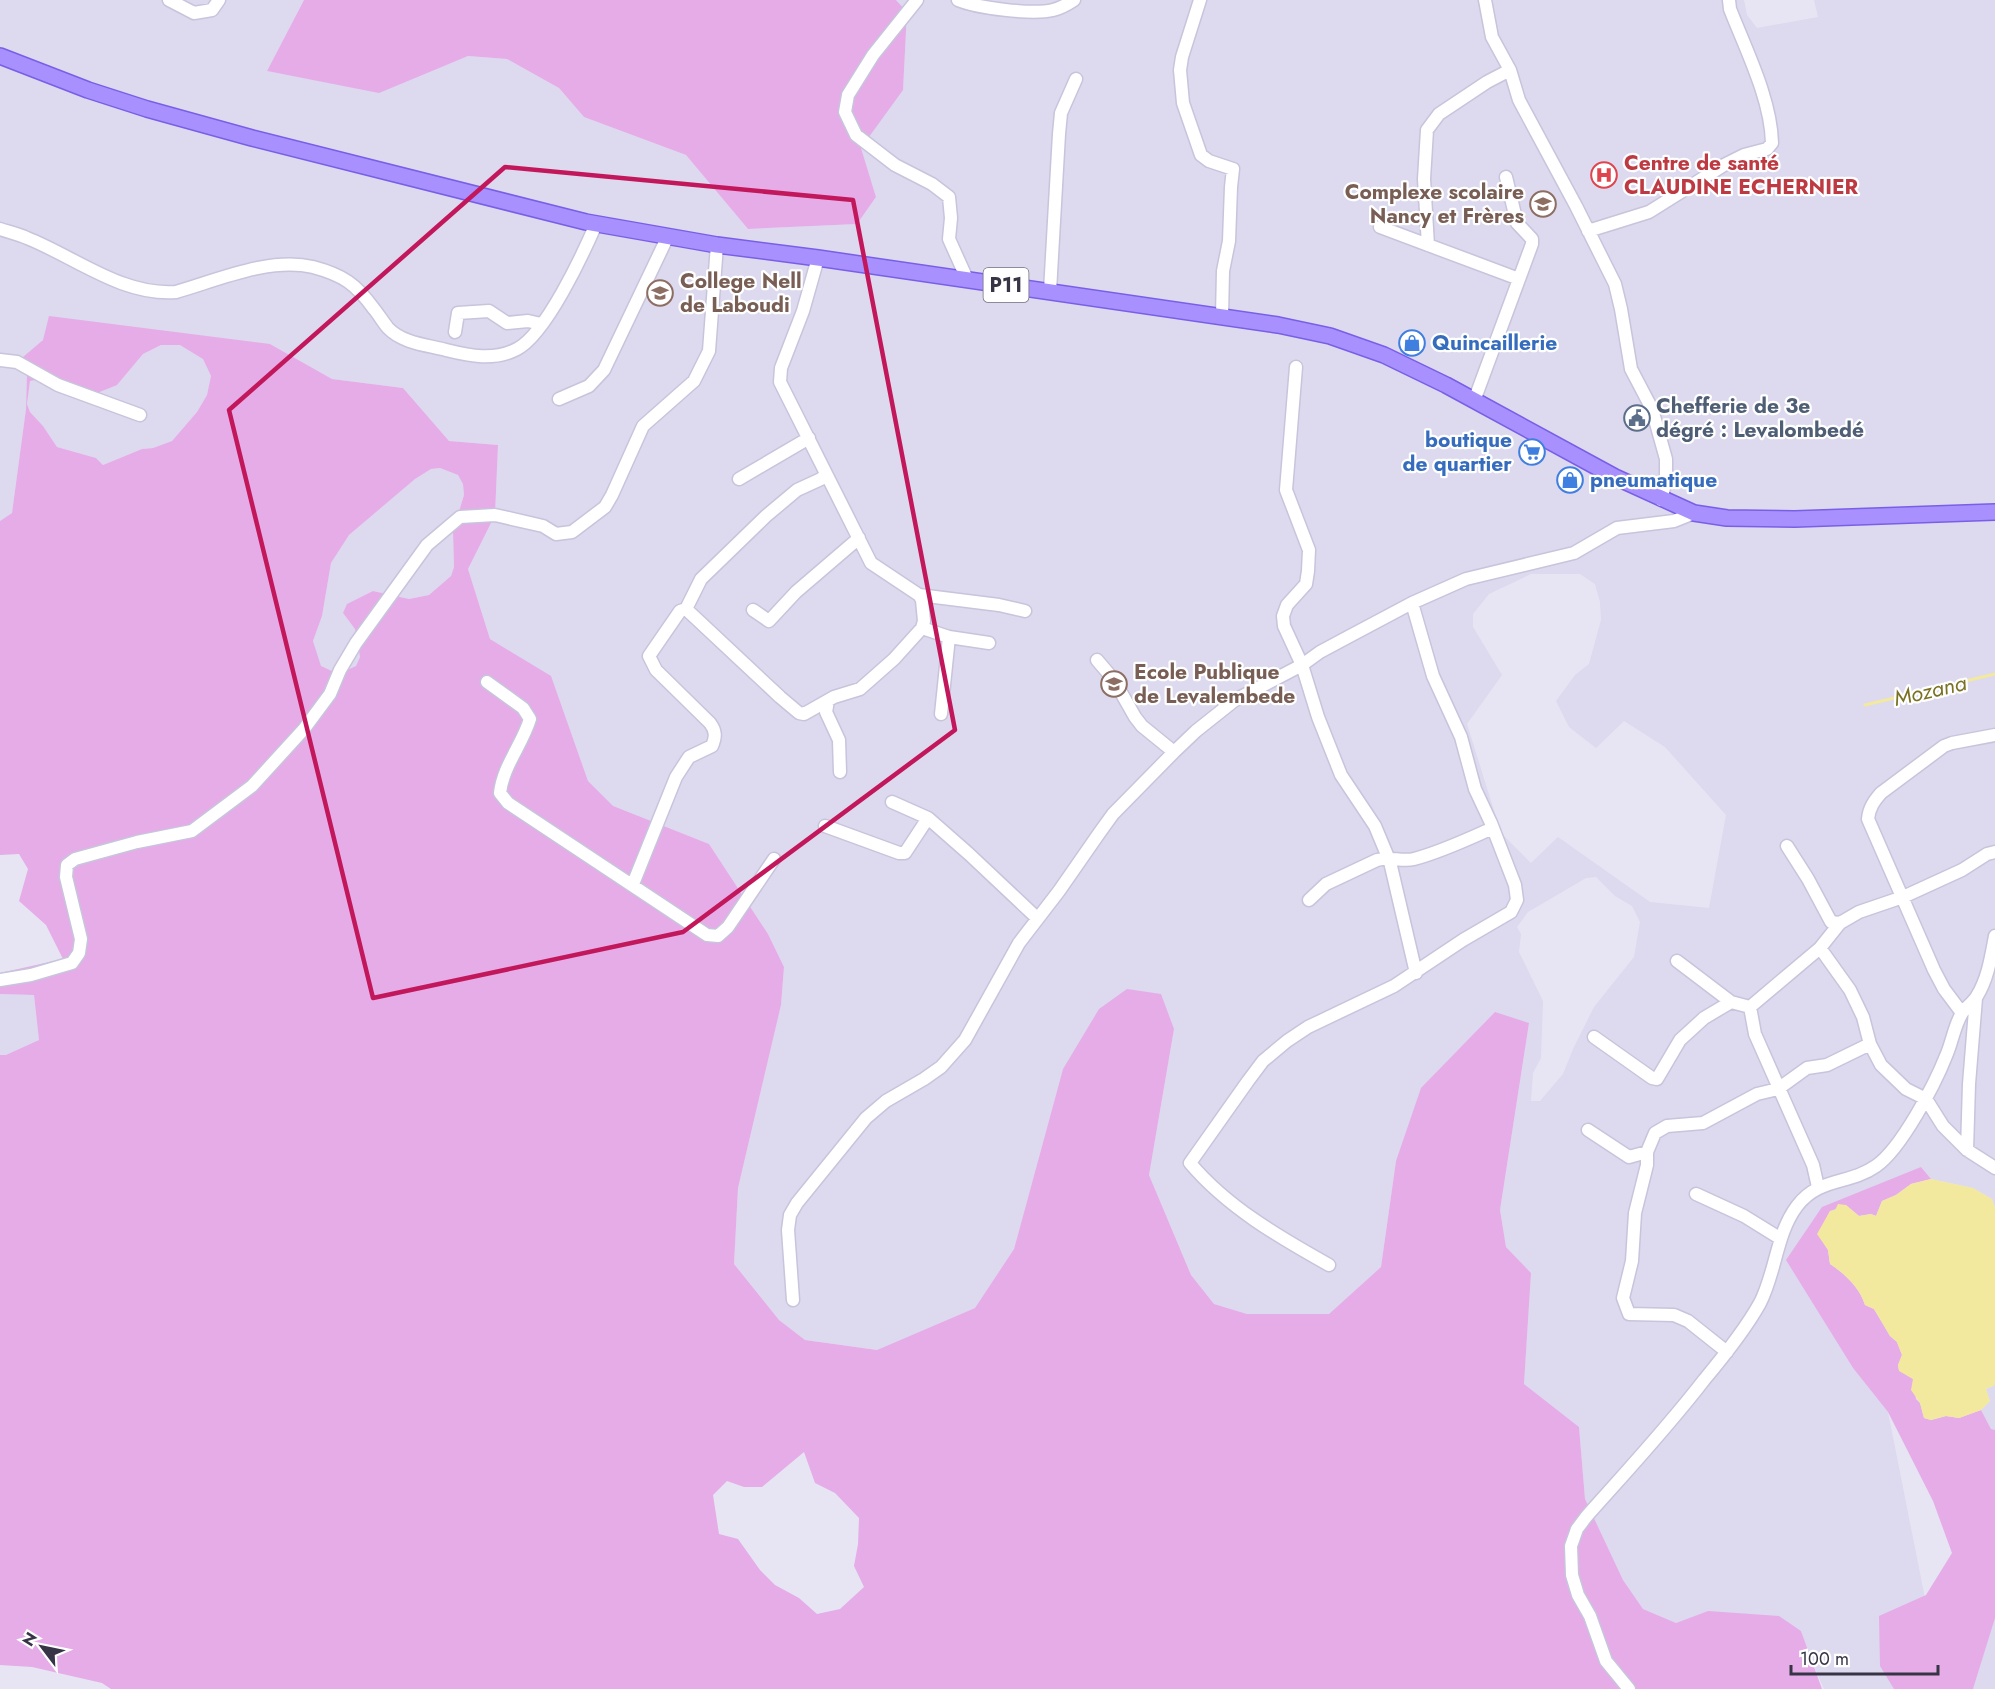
<svg xmlns="http://www.w3.org/2000/svg" width="1995" height="1689" font-family="Jost,sans-serif">
	<rect width="100%" height="100%" fill="#e7e5f3"/>
	<path fill="#ddd9ee" fill-rule="evenodd" d="M0,0h304l-37,71 111,21 90,-36 39,3 52,29 25,29 102,38 62,74 109,-5 19,-27 -15,-49 42,-59 4,-76 -11,-13h848l3,15 10,13 61,-11 -4,-17h181v1208l-3,-9 -19,-11 -42,-9 -10,-12 -134,93 66,108 35,44 55,277h-119l-13,-29 -10,-29 -93,-20 -32,12 -33,-14 -20,-29 -38,-81 -6,-72 -55,-43 7,-111 -25,-26 -6,-37 29,-187 -133,138 -15,106 -52,47h-82l-33,-10 -23,-29 -42,-100 25,-146 -111,40 -49,180 -39,59 -98,42 -72,-10 -26,-20 -45,-56 4,-76 43,-183 3,-38 -16,-33 -59,-90 -96,-37 -25,-26 -37,-104 -61,-38 -22,-70 27,-54 3,-70 -49,-4 -46,-53 -71,-9 -62,-35 -227,-4 -26,22 10,10 -1,37 -14,104 -12,8zM1531,574h49l15,10 5,18 1,18 -12,44 -14,11 -19,26 13,26 27,21 28,-27 41,26 61,68 -17,93 -59,-6 -92,-65 -27,26 -30,-30 -34,-109 35,-49 -29,-48v-13l16,-20zM1596,877l19,19 17,10 8,16 -6,35 -40,50 -21,42 -10,25 -23,27h-9l2,-28 8,-15 2,-57 -24,-49 2,-18 -4,-7 11,-15 58,-34z
		M161,345h19l16,8 7,6 8,17 -4,19 -10,17 -25,29 -19,7 -11,1 -39,16 -7,-7 -39,-11 -14,-21 -13,-14 -3,-8 3,-23 16,-3 71,7 26,-31z
		M440,468l18,7 5,8 1,12 -11,36 1,36 -3,9 -22,19 -20,4 -36,-8 -30,22 12,16 5,28 -4,9 -18,8 -17,-7 -8,-26 9,-25 9,-53 18,-28 66,-56 16,-10z
		M0,994l34,1 5,45 -33,16 -6,-1z
		M1995,1385v45l-4,-1 -10,-19 9,-9 -4,-12z
		M1995,1618v71h-22l21,-69z"/>
	<path fill="#e5ace8" fill-rule="evenodd" d="M304,0h592l11,12 -4,78 -42,58 15,49 -19,27 -109,5 -62,-74 -102,-38 -25,-29 -52,-29 -39,-3 -89,37 -112,-22z
		M49,316l221,28 62,35 71,9 46,53 49,4 -3,70 -27,54 22,70 61,37 37,105 25,25 96,38 59,90 16,33 -3,38 -43,183 -4,76 45,56 26,20 72,10 98,-42 39,-59 49,-180 36,-60 28,-20 34,5 13,35 -25,146 42,100 23,29 33,10h82l52,-47 15,-106 25,-73 74,-76 34,11 -29,187 6,37 25,26 -7,111 55,43 6,72 38,81 20,29 33,14 32,-12 71,5 22,15 21,58h-1711l-9,-6 -70,-16 -32,-2v-610h6l33,-15 -5,-45 -34,-1v-21l63,-14 -17,-34 -27,-24 9,-32 -9,-15 -19,1v-334l12,-8 14,-104 1,-37 -10,-10 26,-22zM161,345h19l23,14 8,17 -4,19 -10,17 -25,29 -19,7 -11,1 -39,16 -7,-7 -39,-11 -14,-21 -13,-14 -3,-8 3,-23 16,-3 51,15 20,-8 26,-31zM440,468l18,7 5,9 1,11 -11,36 1,36 -3,9 -22,19 -20,4 -36,-8 -26,13 -4,9 12,16 5,28 -4,9 -18,8 -17,-8 -8,-25 9,-25 9,-53 18,-28 66,-56 16,-10zM804,1452l11,31 20,10 24,25 -1,26 -4,22 10,21 -24,22 -23,5 -18,-16 -24,-13 -15,-15 -22,-31 -19,-5 -6,-39 14,-14 17,6h18z
		M1921,1167l10,12 -20,5 -15,11 -14,6 -6,15 -5,-2 -12,2 -13,-11 -16,6 -12,23 10,16 2,14c15,10 30,24 35,41l9,4 16,27 7,6 5,13 -4,10 1,5 14,9 3,20 4,4 4,15 7,2 15,-4 13,2 22,-8 10,19 4,1v188l-22,71h-79l-14,-23 -1,-50 47,-21 26,-42 -19,-52 -45,-89 -35,-44 -67,-108 36,-53z"/>
	<path fill="#f2e99f" d="M1931,1179l42,9 19,11 3,9v177l-9,4 4,12 -9,9 -22,8 -13,-2 -15,4 -7,-2 -4,-15 -9,-13 2,-11 -14,-8 -1,-6 4,-10 -5,-13 -7,-6 -16,-27 -9,-4c-5,-17 -20,-31 -35,-41l-2,-14 -11,-16 13,-23 5,-1 3,-6 8,1 13,11 12,-2 5,2 6,-15 14,-6 15,-11z"/>
	<g fill="none" stroke-linecap="round" stroke-linejoin="round">
		<path stroke="#f2e99f" stroke-width="3" d="M1865,705l130,-31"/>
		<g stroke="#c8c4dc" stroke-width="15">
			<path id="minor" d="M169,0l25,13 18,-3 7,-10
				M917,0l-44,55 -25,40 -3,17 11,23 39,30 37,19 17,13 2,21 -2,21 18,40
				M958,0c19,8 75,15 95,10 8,-2 15,-6 21,-10
				M1200,0l-18,57 -2,13 3,33 18,52 8,6 24,8 -2,18 -2,54 -6,30 -1,45
				M1485,0l7,37 18,33 9,30 57,106 39,78 6,25 10,60 21,40 14,50v21l-5,20
				M1380,227l139,52
				M0,229c9,3 18,5 27,9 48,19 95,58 149,54 42,-12 93,-35 137,-25 30,8 43,17 61,42 5,6 9,13 14,19 14,15 39,17 58,22 24,6 48,11 71,-1 29,-15 66,-95 79,-125
				M1588,231l61,-19 75,-47 20,-10 23,-6 5,-6c-1,-44 -26,-93 -42,-134l-1,-9
				M1428,245l-4,-66 3,-49 12,-16 48,-32 23,-12
				M1050,291l9,-157 2,-21 15,-34
				M455,332l3,-19 31,-2 18,12 21,-2 13,3
				M0,360l17,2 41,23 82,30
				M1296,367l-10,123 23,60 -1,21 -2,13 -19,21 -4,11 1,10 18,39 16,52 23,58 34,51 15,36 26,111
				M559,399l30,-13 15,-16 64,-134
				M1474,401l58,-157v-5l-15,-16 -11,-46
				M739,479l70,-41
				M919,595l80,10 26,6
				M686,609l94,88 19,16 5,1 30,-17 26,-8 34,-30 28,-31 2,-7 -2,-21 -3,-5 -48,-32 -91,-181 1,-14 22,-57 15,-53
				M753,610l16,11 27,-29 63,-54
				M922,628l27,9 40,6
				M1097,660l17,20 21,37 7,9 32,26
				M487,682l36,26 7,11c-8,26 -27,47 -30,74l8,10 199,132 11,1 10,-9 46,-68
				M828,701l-2,11 13,28 1,32
				M941,714l8,-77
				M892,802l36,16 41,36 68,64
				M825,826l74,27h6l23,-35
				M1787,846l21,33 23,43 9,1
				M633,884l43,-107 13,-20 23,-11c4,-9 4,-15 -2,-23l-54,-53 -7,-14 31,-45 6,-2 15,-30 65,-63 31,-26 24,-11 5,-5
				M1309,900l17,-16 51,-24c12,-4 25,2 37,-1 27,-7 54,-20 79,-31
				M1820,948l30,42 13,27 7,27 11,21 25,24 20,10 17,27 24,24 28,18
				M1677,961l54,41 19,5
				M0,980l31,-5 41,-12 7,-10 2,-14 -15,-62 1,-12 8,-6 62,-17 55,-11 60,-45 52,-57 26,-35 10,-24 16,-27 71,-98 33,-28 35,-2 48,11 13,8 16,-2 33,-25 7,-12 31,-69 51,-45 15,-30 8,-106
				M1750,1007l70,-59 20,-25 19,-11 44,-15 59,-27 25,-16 8,-2
				M1750,1007l5,27 58,131 5,22
				M1962,1013l-18,-24 -10,-19 -66,-151c1,-11 6,-18 13,-26l63,-47 8,-3 43,-8
				M1594,1037l58,41 5,1 23,-39 24,-22 27,-16
				M1588,1130l41,27 18,-5
				M1967,1150l2,-66 7,-86
				M1696,1194l48,22 37,23
				M1329,1265c-50,-28 -102,-58 -139,-102l58,-82 15,-20 24,-20 21,-14 86,-41 69,-46 48,-28 6,-12 -2,-15 -24,-62 -16,-34 -14,-52 -28,-61 -21,-73
				M793,1300l-5,-70 2,-15 7,-12 69,-85 20,-17 38,-22 17,-12 24,-27 54,-97 40,-52 41,-59 13,-18 61,-62 22,-21 39,-31 67,-35 18,-13 28,-15 64,-34 54,-24 108,-26 43,-25 57,-7 20,-8
				M1727,1352l-39,-31 -14,-6 -45,-1 -6,-16 9,-37 3,-48 12,-48v-13l8,-19 12,-7 36,-3 54,-29 21,-5 29,-21 20,-3 43,-21
				M1629,1689l-23,-28 -16,-45 -12,-21 -6,-20 -1,-29 6,-17 9,-12c40,-45 81,-89 118,-137 20,-24 41,-50 56,-77 16,-31 16,-69 37,-97 22,-29 52,-21 79,-40 25,-17 59,-82 70,-110 6,-13 8,-30 16,-43 4,-6 11,-10 15,-17 11,-18 14,-39 18,-60"/>
		</g>
		<g stroke="#795fe6" stroke-width="18">
			<path id="major" d="M0,56l88,34 59,19 105,29 334,84 131,23 101,13 460,67 52,11 54,19 62,30 169,92 79,36 33,5 68,1 200,-7"/>
		</g>
		<use href="#minor" stroke="#fff" stroke-width="12"/>
		<use href="#major" stroke="#a891ff" stroke-width="15"/>
	</g>
	<path fill="none" stroke="#c2185b" stroke-width="4.5" stroke-linejoin="round" d="M505,167l348,33 102,530 -272,202 -310,66 -144,-588z"/>
	<defs>
		<g id="hospital-ring" transform="scale(1.35)"><circle r="9.5" fill="#fff" stroke="#e0444e" stroke-width="1.5"/><path d="M-5-5h3v3.5h4V-5h3V5h-3V1.5h-4V5h-3Z" fill="#e0444e"/></g>
		<g id="school-ring" transform="scale(1.35)"><circle r="9.5" fill="#fff" stroke="#8d6e63" stroke-width="1.5"/><path d="M0-5L7-2L0 1L-7-2ZM-4 1L0 2.5L4 1V4Q0 6-4 4Z" fill="#8d6e63"/></g>
		<g id="shop-ring" transform="scale(1.35)"><circle r="9.5" fill="#fff" stroke="#3f7fe0" stroke-width="1.5"/><path d="M-5-2.5h2.3a2.7 3.5 0 0 1 5.4 0H5L5.5 6h-11ZM-1.5-2.5h3a1.5 2.3 0 0 0-3 0Z" fill="#3f7fe0"/></g>
		<g id="civic-ring" transform="scale(1.35)"><circle r="9.5" fill="#fff" stroke="#5c6f8a" stroke-width="1.5"/><path d="M-.6-6.5H3V-4.5H.6V-3L4-1V1h2V6H-6V1h2V-1L-.6-3ZM-1.2 2.5V6h2.4V2.5Z" fill="#5c6f8a"/></g>
		<g id="supermarket-ring" transform="scale(1.35)"><circle r="9.5" fill="#fff" stroke="#3f7fe0" stroke-width="1.5"/><path d="M-6-5.5h2.5l.6 2H6L4.5 2H-2.5L-4.4-4H-6ZM-1.5 3.2a1.3 1.3 0 1 0 .1 0ZM3 3.2a1.3 1.3 0 1 0 .1 0Z" fill="#3f7fe0"/></g>
	</defs>
	<g fill-rule="evenodd">
		<use href="#hospital-ring" x="1604" y="175"/>
		<use href="#school-ring" x="1543" y="204"/>
		<use href="#school-ring" x="660" y="293"/>
		<use href="#shop-ring" x="1412" y="343"/>
		<use href="#civic-ring" x="1637" y="418"/>
		<use href="#supermarket-ring" x="1532" y="452"/>
		<use href="#shop-ring" x="1570" y="480"/>
		<use href="#school-ring" x="1114" y="684"/>
	</g>
	<g text-anchor="middle" dominant-baseline="central" stroke-width="4.5" stroke-linejoin="round" paint-order="stroke">
		<rect fill="#fff" stroke="#72717d" stroke-width="1.5" x="983.5" y="268" width="45" height="34" rx="4.5"/>
		<g font-size="20" font-weight="bold" fill="#363445">
			<text x="1006" y="285">P11</text>
		</g>
		<g font-size="21" font-weight="bold" fill="#be3a42" stroke="#fff" text-anchor="start">
			<text x="1624" y="163">Centre de santé<tspan x="1624" dy="24">CLAUDINE ECHERNIER</tspan></text>
		</g>
		<g font-size="21" font-weight="bold" fill="#785e54" stroke="#fff" text-anchor="start">
			<text x="1524" y="192" text-anchor="end">Complexe scolaire<tspan x="1524" dy="24">Nancy et Frères</tspan></text>
			<text x="680" y="281">College Nell<tspan x="680" dy="24">de Laboudi</tspan></text>
			<text x="1134" y="672">Ecole Publique<tspan x="1134" dy="24">de Levalembede</tspan></text>
		</g>
		<g font-size="21" font-weight="bold" fill="#366cbe" stroke="#fff" text-anchor="start">
			<text x="1432" y="343">Quincaillerie</text>
			<text x="1512" y="440" text-anchor="end">boutique<tspan x="1512" dy="24">de quartier</tspan></text>
			<text x="1590" y="480">pneumatique</text>
		</g>
		<g font-size="21" font-weight="bold" fill="#4e5e75" stroke="#fff" text-anchor="start">
			<text x="1656" y="406">Chefferie de 3e<tspan x="1656" dy="24">dégré : Levalombedé</tspan></text>
		</g>
		<g font-size="22" font-style="italic" fill="#7a7222" stroke="#fff">
			<text transform="translate(1930 690) rotate(-13)">Mozana</text>
		</g>
	</g>
	<g transform="translate(42 1647) rotate(302)" stroke="#ffffff" stroke-width="4.5" paint-order="stroke">
	<path d="M0-4.5L10 22L0 15L-10 22Z" fill="#363445"/>
	<text y="-9" font-size="16" font-weight="bold" text-anchor="middle" fill="#363445">N</text>
	</g>
	<path d="M1791 1665v9h147v-9" fill="none" stroke="#363445" stroke-width="3"/>
	<text x="1800" y="1665" font-size="18" fill="#363445" stroke="#ffffff" stroke-width="4.5" paint-order="stroke">100 m</text>
</svg>
